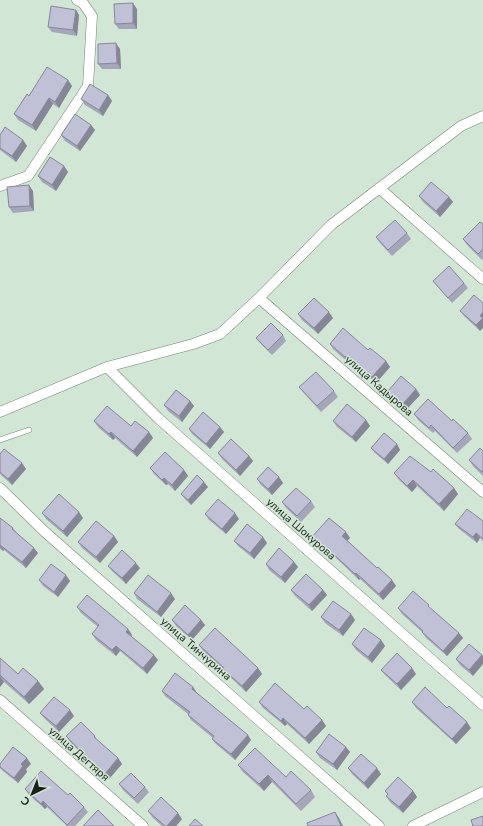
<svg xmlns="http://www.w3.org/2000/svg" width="483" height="826" font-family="'Nunito Sans',sans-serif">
	<rect width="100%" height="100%" fill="#d2e6d5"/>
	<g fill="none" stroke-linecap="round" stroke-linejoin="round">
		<g stroke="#728475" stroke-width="6">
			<path id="lane" d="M0,440l29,-10"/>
		</g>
		<g stroke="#728475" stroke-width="11">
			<path id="street" d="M0,186l28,-10 60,-90 4,-70 -9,-13 -6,-3
				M379,188l104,91
				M259,298l224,194
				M107,367l51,51 325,287
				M0,412l107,-45 86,-23 27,-10 39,-36 72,-73 130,-99 22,-10
				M0,488l45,44 334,294
				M0,700l143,126
				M413,826l70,-34"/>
		</g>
		<use href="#lane" stroke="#fff" stroke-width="5"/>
		<use href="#street" stroke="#fff" stroke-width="10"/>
	</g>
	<path fill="#a5a6b9" d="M137,9v20h-18l-4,-5z
		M76,10l3,5 -2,21 -25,-4 -4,-5z
		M120,49l1,20h-19l-4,-5z
		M68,80l4,6 -13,22 -6,-4 -17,27 -18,-11 -4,-6z
		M108,95l4,6 -9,15 -18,-11 -4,-6z
		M91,125l4,5 -15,21 -15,-10 -4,-6z
		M0,135l23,5 4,6 -11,16 -16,-12z
		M64,166l4,6 -12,19 -14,-9 -4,-6z
		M33,191l1,20 -21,2 -4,-6z
		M419,196l30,1 4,5 -13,15 -17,-15z
		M483,224v35l-1,1 -15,-15 -4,-6z
		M407,233l4,6 -19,17 -12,-13 -4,-6z
		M433,281l31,2 4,5 -16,15 -15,-17z
		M483,303l-3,28 -16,-15 -4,-5z
		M298,314l35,4 -15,16 -16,-14z
		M283,335l3,6 -14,14 -12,-12 -4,-5z
		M330,344l38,6 18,11 4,6 -14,16 -26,-22 -1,2 -16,-14z
		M299,387l35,4 4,6 -17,15 -18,-20z
		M416,389l4,6 -14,15 -15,-12 -4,-6z
		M190,401l4,5 -12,16 -14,-11 -4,-6z
		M414,414l38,7 16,12 4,6 -15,14 -22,-22 -2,2 -15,-13z
		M366,420l4,6 -14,16 -19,-15 -4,-6z
		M94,421l37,5 18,6 4,6 -16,19 -22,-19 -2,2 -15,-13z
		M220,427l4,5 -14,17 -18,-15 -3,-5z
		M397,444l3,6 -12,14 -13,-11 -4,-5z
		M483,451v25l-10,-10 -4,-6z
		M218,453l31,3 4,5 -13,15 -18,-17z
		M0,454l22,9 4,6 -14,16 -12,-11z
		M150,468l34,2 4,6 -13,15 -7,-7 -2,1 -12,-11z
		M431,472l23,16 4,6 -14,17 -27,-25 -5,6 -13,-12 -5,-7z
		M279,477l4,6 -11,12 -11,-10 -4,-6z
		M208,487l-17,18 -6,-6 -4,-5z
		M311,501l4,6 -14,15 -15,-14 -4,-6z
		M42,513l41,5 -16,19 -21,-18z
		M205,514l34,5 -13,15 -17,-14z
		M0,518l13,10 4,5 21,20 -12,15 -22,-18 -1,1 -3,-2z
		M483,521v20l-3,-3 -3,5 -18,-14 -4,-5z
		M346,532l4,6 -3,2 49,46 -13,14 -23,-21 -1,1 -25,-24 -2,2 -17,-14 -4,-6z
		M114,536l4,6 -18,21 -18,-15 -4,-6z
		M234,541l33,2 -13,16 -16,-13z
		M294,562l4,5 -13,16 -16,-13 -3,-6z
		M108,566l32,2 -14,16 -14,-13z
		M39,580l31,1 -12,16 -15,-11z
		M291,590h32l4,5 -15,16 -17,-15z
		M134,593l41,6 -14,18 -24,-18z
		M77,607l51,22 4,6 -1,1 27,24 -11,14 -27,-23 -4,5 -20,-16 -4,-6 6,-7 -17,-14z
		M398,608l35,2 30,28 -16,18 -21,-18 -4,-6 -20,-18z
		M351,614l4,6 -12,16 -18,-13 -4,-6z
		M172,620h29l4,5 -13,15 -16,-14z
		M381,640l4,6 -13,17 -16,-13 -4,-6z
		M469,644l4,32 -13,-11 -4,-6z
		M199,645l59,23 4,6 -16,18 -19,-18 -4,-5 -20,-18z
		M0,658l18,16 20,7 6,8 -15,15 -25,-22 -4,5z
		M381,670l35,4 -15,16 -16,-15z
		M193,687l4,6v1l54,46 -16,20 -19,-16 -4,-5 1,-1 -22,-18 -3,-5v-1l-23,-18 -3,-5z
		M259,702l63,18 4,6 -17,18 -22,-20 -2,2 -22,-18z
		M412,702l35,6 24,20 -15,16 -40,-36z
		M40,713l34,3 -15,16 -15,-14z
		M66,736h29l2,4 21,18 4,6 -13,15 -16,-14 -23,-23z
		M346,747l4,5 -13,18 -17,-12 -4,-6z
		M0,764h31l-5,5 1,3 -9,11 -15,-12 -3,-3z
		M238,765l48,12 25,13 4,7 -14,14 -29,-29 -8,9 -21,-19z
		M348,768l33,6 -13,15 -16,-15z
		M119,784l26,3 4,5 -11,12 -15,-14z
		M25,789l43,6 16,12 4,5 -13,14h-8l-20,-19 -2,2 -16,-14z
		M385,791h28l4,6 -14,16 -13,-11 -4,-6 2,-1z
		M148,811l34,8 -6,7h-14l-10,-9z"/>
	<path fill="#868796" d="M133,3l4,6v20l-4,-6z
		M76,10l3,5 -2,21 -4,-6z
		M116,43l4,6 1,20 -4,-6z
		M68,80l4,6 -13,22 -4,-6z
		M108,95l4,6 -9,15 -4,-6z
		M49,98l4,6 -17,27 -4,-6z
		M91,125l4,5 -15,21 -3,-5z
		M23,140l4,6 -11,16 -4,-6z
		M64,166l4,6 -12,19 -4,-6z
		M29,185l4,6 1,20 -4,-5z
		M449,197l4,5 -13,15 -4,-6z
		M329,312l4,6 -15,16 -4,-6z
		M483,312v16l-3,3 -4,-6 4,-9z
		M346,356l4,5 -1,2 -4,-6z
		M386,361l4,6 -14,16 -4,-6z
		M416,389l4,6 -14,15 -4,-5z
		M190,401l4,5 -12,16 -3,-6z
		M366,420l4,6 -14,16 -4,-5z
		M220,427l4,5 -14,17 -4,-5z
		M111,432l4,6 -2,2 -4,-6z
		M149,432l4,6 -16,19 -4,-6z
		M397,444l3,6 -12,14 -4,-5z
		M249,456l4,5 -13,15 -4,-6z
		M22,463l4,6 -14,16 -4,-6z
		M184,470l4,6 -13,15 -3,-6z
		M279,477l4,6 -11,12 -4,-6z
		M164,478l4,6 -2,1 -4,-5z
		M413,480l4,6 -5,6 -5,-6z
		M204,482l4,5 -17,18 -3,-5z
		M454,488l4,6 -14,17 -5,-7z
		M79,512l4,6 -16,19 -4,-6z
		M235,513l4,6 -13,15 -4,-5z
		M346,532l4,6 -4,4 -4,-6z
		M476,533l4,5 -3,5 -4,-6z
		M114,536l4,6 -18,21 -4,-6z
		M263,537l4,6 -13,16 -4,-6z
		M0,544l4,6 -1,1 -3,-5z
		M34,548l4,5 -12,15 -4,-6z
		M330,551l4,5 -2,2 -4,-5z
		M294,562l4,5 -13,16 -4,-6z
		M136,563l4,5 -14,16 -4,-6z
		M356,573l4,6 -1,1 -4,-6z
		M66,575l4,6 -12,16 -4,-5z
		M392,580l4,6 -13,14 -4,-6z
		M323,590l4,5 -15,16 -3,-6z
		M171,593l4,6 -14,18 -4,-5z
		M351,614l4,6 -12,16 -4,-6z
		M201,620l4,5 -13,15 -4,-5z
		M128,629l4,6 -2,3 -4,-6z
		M459,633l4,5 -16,18 -4,-5z
		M381,640l4,6 -13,17 -4,-6z
		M116,646l4,5 -4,5 -4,-6z
		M154,655l4,5 -11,14 -4,-6z
		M482,655l1,1v8l-10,12 -4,-6z
		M258,668l4,6 -16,18 -4,-6z
		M412,668l4,6 -15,16 -4,-6z
		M0,676l4,6 -4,5z
		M38,681l6,8 -15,15 -5,-7z
		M193,687l4,6 -1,2 -4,-6z
		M70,710l4,6 -15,16 -3,-6z
		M283,718l4,6 -2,2 -4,-5z
		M322,720l4,6 -17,18 -4,-6z
		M467,722l4,6 -15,16 -4,-5z
		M248,735l3,5 -16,20 -4,-6z
		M346,747l4,5 -13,18 -4,-6z
		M27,758l4,6 -5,5 1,3 -9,11 -4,-5 7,-14z
		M118,758l4,6 -13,15 -4,-5z
		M377,768l4,6 -13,15 -4,-6z
		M268,775l4,7 -8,9 -5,-7z
		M413,791l4,6 -14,16 -4,-6z
		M43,801l4,6 -2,2 -4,-5z
		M335,812l4,6 4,8h-2z
		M178,813l4,6 -6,7h-9z"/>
	<path fill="#c0c1d7" stroke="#868796" d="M133,3v20l-18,1 -1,-20z
		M51,6l25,4 -3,20 -25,-3z
		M116,43l1,20 -19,1v-20z
		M47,67l21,13 -13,22 -6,-4 -17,27 -18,-11 13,-20 2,2z
		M90,84l18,11 -9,15 -18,-11z
		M75,114l16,11 -14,21 -16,-11z
		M5,127l18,13 -11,16 -12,-8v-13z
		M50,157l14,9 -12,19 -14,-9z
		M431,182l18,15 -13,14 -17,-15z
		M29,185l1,21 -21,1 -2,-20z
		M395,220l12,13 -19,17 -12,-13z
		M480,222l3,2v25l-5,5 -15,-15z
		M449,266l15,17 -16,15 -15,-17z
		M474,295l9,8v9l-3,4 3,2 -7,7 -16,-14z
		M314,298l15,14 -15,16 -16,-14z
		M271,323l12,12 -15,15 -12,-12z
		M343,328l25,22 2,-2 16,13 -14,16 -26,-21 -1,1 -15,-13z
		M316,372l18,19 -17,15 -18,-19z
		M401,376l15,13 -14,16 -15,-13z
		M176,390l14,11 -11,15 -15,-11z
		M428,399l24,22 1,-2 15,14 -15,15 -22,-23 -2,3 -15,-14z
		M347,404l19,16 -14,17 -19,-16z
		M107,406l24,20 4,-5 14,11 -16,19 -22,-19 -2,2 -15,-13z
		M203,412l17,15 -14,17 -17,-15z
		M384,433l13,11 -13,15 -13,-11z
		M231,439l18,17 -13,14 -18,-17z
		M480,448l3,3v20l-1,1 -13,-12z
		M4,449l18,14 -14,16 -8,-7v-18z
		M165,452l19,18 -12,15 -8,-7 -2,2 -12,-12z
		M410,456l21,16 2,-3 21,19 -15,16 -26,-24 -6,6 -13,-13z
		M268,467l11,10 -11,12 -11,-10z
		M197,475l7,7 -16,18 -7,-6z
		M296,488l15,13 -14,15 -15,-14z
		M59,494l20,18 -16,19 -21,-18z
		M218,499l17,14 -13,16 -17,-15z
		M467,509l16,12v18l-7,-6 -3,4 -18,-13z
		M0,518l13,10 -1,1 22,19 -12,14 -22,-17z
		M329,518l17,14 -4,4 35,32 1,-1 14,13 -13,14 -23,-21 -1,1 -25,-23 -2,2 -17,-15z
		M96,521l18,15 -18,21 -18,-15z
		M247,524l16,13 -13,16 -16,-12z
		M279,548l15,14 -13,15 -15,-13z
		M122,550l14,13 -14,15 -14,-12z
		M51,564l15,11 -12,17 -15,-12z
		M306,574l17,16 -14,15 -18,-15z
		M148,575l23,18 -14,19 -23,-19z
		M413,591l16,14 -1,1 31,27 -16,18 -21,-19 1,-1 -25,-23z
		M87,595l41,34 -2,3 28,23 -11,13 -27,-22 -4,4 -20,-16 7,-9 -22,-18z
		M333,601l18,13 -12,16 -18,-13z
		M185,605l16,15 -13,15 -16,-15z
		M215,628l43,40 -16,18 -19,-17 1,-1 -25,-23z
		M364,628l17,12 -13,17 -16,-13z
		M469,644l13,11 -13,15 -13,-11z
		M397,653l15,15 -15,16 -16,-14z
		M0,658l18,16 5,-6 15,13 -14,16 -24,-22z
		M175,673l18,14 -1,2 56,46 -17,19 -19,-15 2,-3 -26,-21 2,-3 -28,-21z
		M275,683l29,26 3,-3 15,14 -17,18 -22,-20 -2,3 -22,-19z
		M425,687l22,21 2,-2 18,16 -15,17 -40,-37z
		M54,697l16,13 -14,16 -16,-13z
		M81,722l14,14 -1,1 24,21 -13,16 -16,-14 -23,-24z
		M329,734l17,13 -13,17 -17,-12z
		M13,747l14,11 -6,6 2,2 -9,12 -14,-11v-3z
		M255,748l31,29 5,-6 20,19 -15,14 -28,-29 -9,9 -21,-19z
		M361,754l16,14 -13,15 -16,-15z
		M41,771l27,24 2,-2 14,14 -17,18 -24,-24 -2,3 -16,-15z
		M131,773l14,14 -11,11 -15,-14z
		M398,777l15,14 -14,16 -13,-11 2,-2 -3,-3z
		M161,797l17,16 -11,13h-2l-17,-15z
		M98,810l16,16h-31z
		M335,812l6,14h-33l-1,-3z
		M483,816v10h-10l-2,-6z
		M195,819l8,7h-14z"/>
	<g text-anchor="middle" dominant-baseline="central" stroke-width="3" stroke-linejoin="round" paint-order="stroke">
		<g font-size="11" fill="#19201a" stroke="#d2e6d5">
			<text transform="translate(379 386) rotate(41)">улица Кадырова</text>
			<text transform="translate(301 529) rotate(41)">улица Шокурова</text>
			<text transform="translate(196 649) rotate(41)">улица Тинчурина</text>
			<text transform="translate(79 754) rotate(41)">улица Дегтяря</text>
		</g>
	</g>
	<g transform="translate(32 794) rotate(223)" stroke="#d2e6d5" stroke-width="3" paint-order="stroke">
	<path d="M0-3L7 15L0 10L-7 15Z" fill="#19201a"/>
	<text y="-6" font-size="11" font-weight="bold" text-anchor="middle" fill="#19201a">С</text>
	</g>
</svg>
